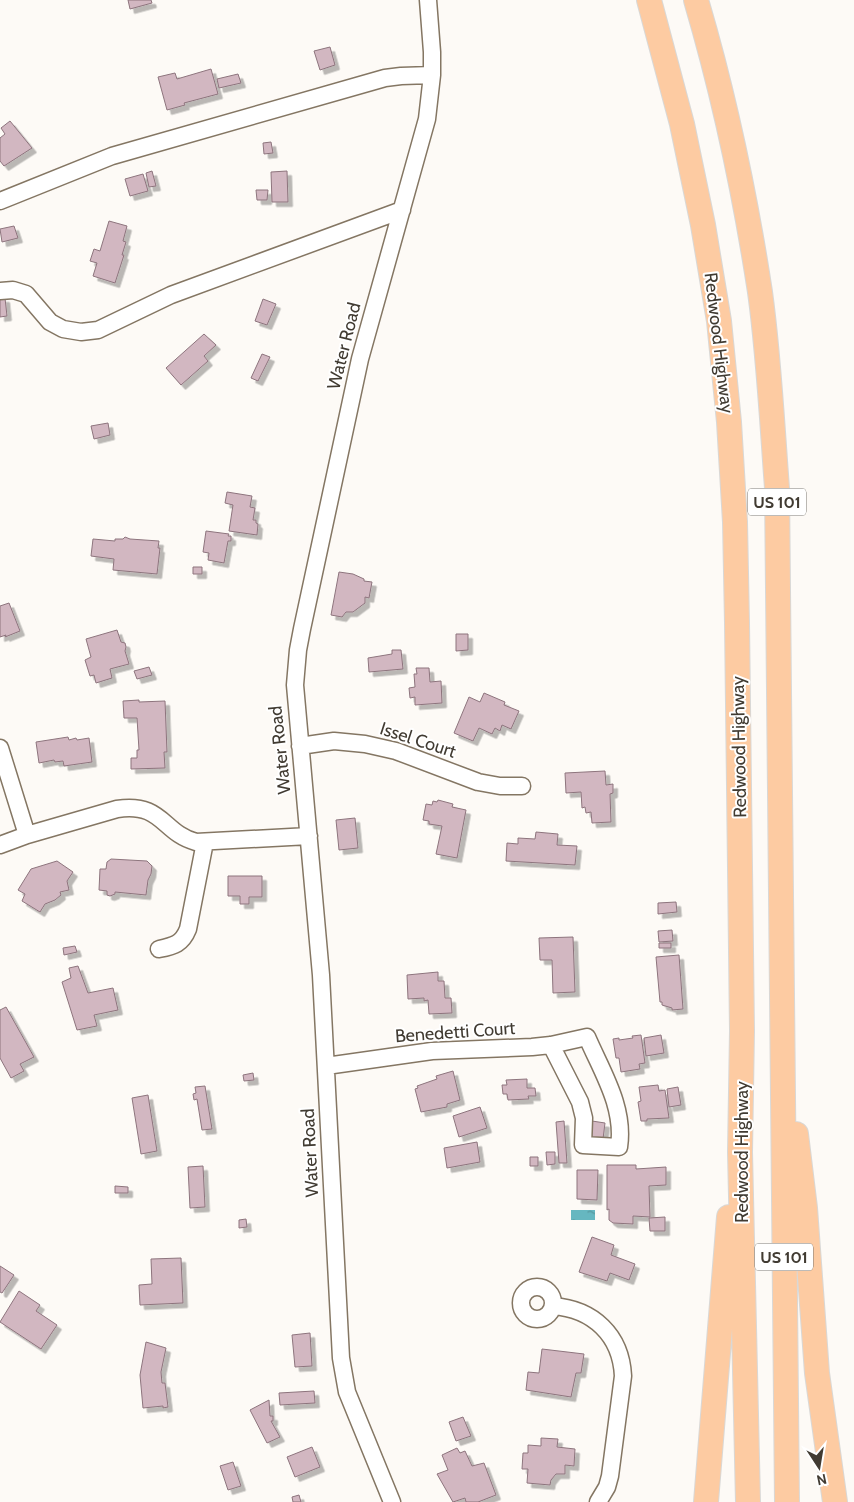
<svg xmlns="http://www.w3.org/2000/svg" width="854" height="1502" font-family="Cabin,sans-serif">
	<defs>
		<pattern id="water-ripples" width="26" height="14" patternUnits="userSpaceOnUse" patternTransform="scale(1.25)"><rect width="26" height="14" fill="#66b7c0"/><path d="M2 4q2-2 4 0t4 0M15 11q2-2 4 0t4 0" fill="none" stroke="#56969d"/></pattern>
		<filter id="shadow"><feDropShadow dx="4.5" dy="4.5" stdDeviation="0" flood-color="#0004"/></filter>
	</defs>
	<rect width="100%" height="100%" fill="#fdfaf6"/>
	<path fill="url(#water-ripples)" d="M571,1210h24v10h-24z"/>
	<path fill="#d2b7c1" stroke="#8d747d" filter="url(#shadow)" d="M128,0h23l1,3 -22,6z
		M330,47l5,18 -15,5 -6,-19z
		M211,69l7,25 -34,9 1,2 -18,5 -9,-33 17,-4 2,6z
		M238,74l3,9 -22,5 -2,-9z
		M10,121l22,27 -28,18 -4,-5v-23l5,-4 -4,-6z
		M271,142l2,11 -9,1 -1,-11z
		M152,171l4,15 -7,1 -3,-14z
		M287,171l1,31h-16l-1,-30z
		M143,174l5,17 -18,5 -5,-17z
		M256,190h12l-1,10h-10z
		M109,221l18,5 -4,15 3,1 -4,13h2l-9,28 -22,-7 4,-13 -7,-2 4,-12 6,2z
		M14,226l4,12 -16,4 -2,-13z
		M0,298h5l2,18 -7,1z
		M263,299l13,5 -9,21 -12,-4z
		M204,334l12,11 -12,11 4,5 -27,24 -15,-17z
		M262,354l8,3 -12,24 -7,-3z
		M108,423l2,12 -16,4 -3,-13z
		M227,492l25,4 -2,11 5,1 -2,12h3v3l2,1 -1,11 -28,-4 4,-26 -8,-2z
		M206,531l23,3 -1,2h3v5h-3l-4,22 -16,-3 1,-7 -6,-1z
		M125,537l5,2 29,2 -1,7h2l-3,26 -44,-4 1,-11 -23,-3 2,-17 22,2v-2h8z
		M193,567h9v7h-9z
		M339,572l14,2 11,5v2l8,1 -3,16 -4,-1v6l-12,9h-7l-4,5 -11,-2z
		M9,603l11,28 -15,6 1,-2 -6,2v-31z
		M117,630l4,12 4,1 1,4 -1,4 4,13 -19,5 2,9 -16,5 -2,-8 -4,1 -5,-16 6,-3 -5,-18z
		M456,634h12v16l-12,1z
		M392,650h9l2,19 -34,3 -1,-14 24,-4z
		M149,667l3,8 -15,4 -3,-8z
		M416,668h13l1,14 11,-1 1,22 -27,2v-8l-5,1 -1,-10 6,-1 -1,-13h3z
		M484,693l21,9 -1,3 15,6 -8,18 -9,-4 -2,6 -5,-3 -3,6 -13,-6 -6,13 -19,-8 15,-36 11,5z
		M139,700v2l26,-1 2,51h-3l1,16 -34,1v-11h6v-8h2l-2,-32h-13l-1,-17z
		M68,737l1,3 7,-2 1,2 12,-2 3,24 -28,4 -1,-5 -8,1 -1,-2 -15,3 -3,-21z
		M605,771l1,14 7,-1v9l-3,1 1,28 -19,1 -1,-11 -5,1 -1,-6 -3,1 -1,-16 -15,1 -1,-20z
		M438,800l15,4 -1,3 14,3 -9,48 -21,-4 6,-28 -13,-2v-3l-6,-1 3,-16 6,1 1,-4 4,1z
		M355,818l3,30 -19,2 -3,-30z
		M536,832l22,2 -1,11 20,1 -2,19 -69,-4 1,-18 11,1v-6l17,1z
		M111,859l36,2 5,5 -1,8 -3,6 -2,15 -31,-3v2l-5,2 -3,-1v-4l-8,-1 1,-21h6l1,-7z
		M57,861l16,11 -6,9 2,9 -9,2 1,3 -6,5 -10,4 -5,8 -18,-11 3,-7 -7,-4 13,-21z
		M228,876h34v21h-13v7h-9v-8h-12z
		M676,902l1,10 -19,2v-11z
		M672,930l1,11 -14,1 -1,-11z
		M573,937l2,55 -22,1 -1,-33h-12l-1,-22z
		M659,943h12v5h-12z
		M75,946l2,6 -13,3 -1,-7z
		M679,955l4,54 -11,1v-2l-10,-3v-3h-2l-4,-45z
		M78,966l10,27 25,-5 5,22 -24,5 3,11 -20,4 -15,-48 9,-4 -2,-10z
		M438,972v9h6l1,17h6l1,15 -23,1 -1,-14 -4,1v-3l-16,1 -1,-24z
		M6,1007l28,50 -14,7 4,7 -13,7 -11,-20v-48z
		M641,1035l4,28 -6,1 1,5 -19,3 -2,-14h-3l-3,-19 6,-1v2l14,-2 -1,-2z
		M661,1035l3,18 -18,3 -2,-18z
		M453,1071l7,29 -13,4v3l-26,5 -6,-23 3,-1 -1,-2 20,-7 -1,-3z
		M253,1073l1,7 -10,1 -1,-6z
		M527,1079v9h8l1,8h-8l1,3 -21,1 -1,-6h-4l-1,-9h5l-1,-5z
		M658,1085l1,6 6,-1 4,28 -22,1v2h-6l-3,-19 3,-1 -2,-14z
		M205,1086l7,43 -10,1 -5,-31 -3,1 -1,-6 3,-1 -1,-6z
		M678,1087l3,18 -12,2 -2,-18z
		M148,1095l9,56 -16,3 -9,-56z
		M480,1107l7,21 -28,9 -6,-21z
		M564,1121l3,42h-8l-3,-41z
		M592,1121l13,2 -2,16 -13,-1z
		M477,1142l3,20 -33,6 -3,-20z
		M546,1152h9v12l-8,1z
		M530,1157h8v9h-8z
		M607,1165h29v4l30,-2v18l-17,1 1,31 -17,-1v8l-20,-1 -4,-3v-11l-2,1z
		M203,1166l2,41 -15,1 -2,-41z
		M577,1170h21l-1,30 -20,-1z
		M115,1186l13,1v6h-13z
		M665,1217v14h-15l-1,-13z
		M246,1219l1,8 -8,1v-8z
		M592,1237l22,8 -3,10 24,9 -6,16 -19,-7 -3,8 -28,-9z
		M181,1258l2,45 -43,2 -1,-20 13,-1 -1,-25z
		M0,1266l14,9 -12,18 -2,-1z
		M19,1291l21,14 -4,6 21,14 -16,24 -41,-27z
		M310,1333l2,33 -17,1 -3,-32z
		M146,1342l20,6 -5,24 1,11h3l3,24 -5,1v-2l-20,2 -3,-33z
		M542,1349l42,5 -3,19h-5l-5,24 -45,-7 2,-18 11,1z
		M314,1391l1,12 -35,2 -1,-12z
		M269,1400l1,16h3v5h-2l9,16 -13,6 -17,-33z
		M463,1417l8,19 -15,5 -7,-19z
		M541,1438l17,1 -1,8 18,2 -1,17 -9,-1v9h-9l-5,6 -1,5 -23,-2 1,-14h-6l1,-16h5v-8l13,1z
		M312,1447l8,20 -25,10 -8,-20z
		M457,1448l3,5 5,-2 7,15 12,-3 12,32 -18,7h-12l-1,-4 -12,4 -16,-28 11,-4 -6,-15z
		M233,1462l8,24 -13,4 -8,-24z
		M299,1495l2,7h-8l-1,-5z"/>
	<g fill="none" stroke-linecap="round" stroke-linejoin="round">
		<g stroke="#847663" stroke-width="19">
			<path id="minor" d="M0,201l112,-45 273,-78 16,-2 31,-1
				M0,291l13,-1 13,4 24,28 13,7 18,3 17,-2 73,-35 231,-85
				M300,746l34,-5 31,3 31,7 82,31 22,4h22
				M0,748l27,87
				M0,845l27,-10 90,-26c46,-7 45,24 79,33l113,-6
				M159,949c15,-3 23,-5 29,-20l17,-87
				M326,1066l106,-15 100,-4 19,-2 36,-8c15,35 38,70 32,110l-36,-2 1,-27 -4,-16 -29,-57
				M521 1303a16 16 0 1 1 32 0a16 16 0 1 1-32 0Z
				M553,1306c40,3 68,29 70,70l-13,100 -3,11 -9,15
				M392,1502l-45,-110 -6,-34 -20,-383 -26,-290 3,-35 4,-21 58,-270 67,-240 5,-44v-23l-4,-52"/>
		</g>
		<g stroke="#d9d8d6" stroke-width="26">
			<path id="highway" d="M649,0l33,124 21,101 16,96 10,101 6,100 2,101 5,408 -2,121 8,350
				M696,0c28,95 49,194 64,292 9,65 12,131 17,196l10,1014
				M796,1134l9,74 12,165 18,129
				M706,1502l23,-285"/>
		</g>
		<use href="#minor" stroke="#fff" stroke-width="16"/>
		<use href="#highway" stroke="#fdcba2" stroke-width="24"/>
	</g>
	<g text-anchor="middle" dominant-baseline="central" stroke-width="4" stroke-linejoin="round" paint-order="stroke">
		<g fill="#fff" stroke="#7a7670" stroke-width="1">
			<rect x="748" y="488.5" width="58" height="27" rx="4"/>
			<rect x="755" y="1243.5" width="58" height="27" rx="4"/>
		</g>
		<g font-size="16" font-weight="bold" fill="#413b32">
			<text x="777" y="502">US 101</text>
			<text x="784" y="1257">US 101</text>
		</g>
		<g font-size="18" fill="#413b32" stroke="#fff">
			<text transform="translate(719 343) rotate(83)">Redwood Highway</text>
			<text transform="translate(344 346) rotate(-76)">Water Road</text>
			<text transform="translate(418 740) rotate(18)">Issel Court</text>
			<text transform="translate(739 747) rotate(-91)">Redwood Highway</text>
			<text transform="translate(280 750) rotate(-96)">Water Road</text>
			<text transform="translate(455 1032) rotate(-4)">Benedetti Court</text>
			<text transform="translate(742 1152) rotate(-90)">Redwood Highway</text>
			<text transform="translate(310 1153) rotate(-93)">Water Road</text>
		</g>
	</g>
	<g transform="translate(819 1467) rotate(168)" stroke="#ffffff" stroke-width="4" paint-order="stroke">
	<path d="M0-4L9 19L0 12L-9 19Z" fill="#413b32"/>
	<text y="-8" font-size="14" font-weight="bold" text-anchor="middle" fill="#413b32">N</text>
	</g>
</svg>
